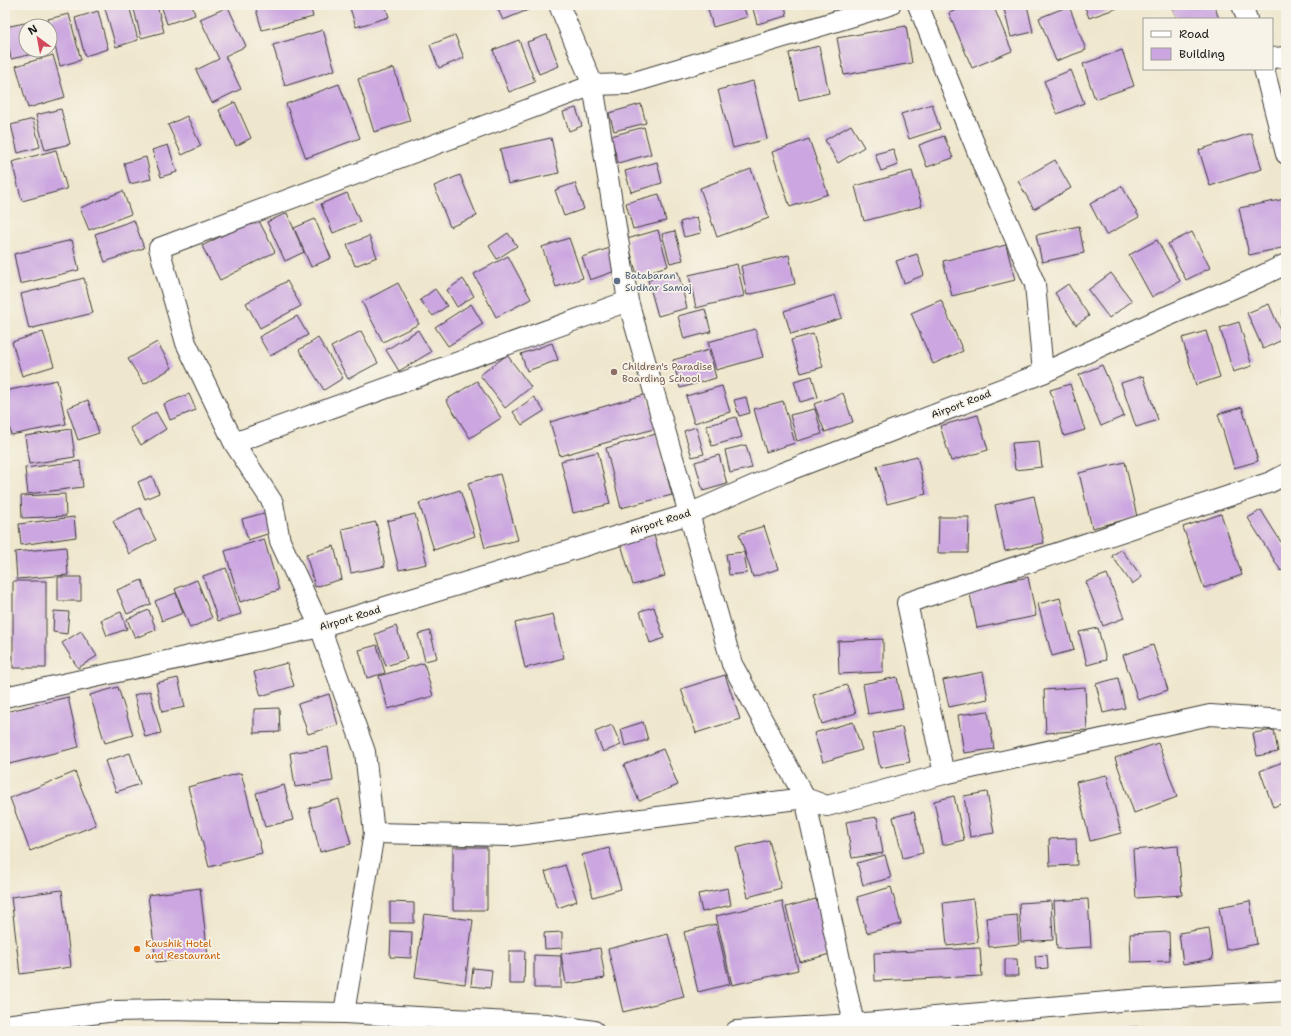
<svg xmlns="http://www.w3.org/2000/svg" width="1291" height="1036" font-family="'Shantell Sans',sans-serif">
	<rect width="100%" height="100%" fill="#f7f3e8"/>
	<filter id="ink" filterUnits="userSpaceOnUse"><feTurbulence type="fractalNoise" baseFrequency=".025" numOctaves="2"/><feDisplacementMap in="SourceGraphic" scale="8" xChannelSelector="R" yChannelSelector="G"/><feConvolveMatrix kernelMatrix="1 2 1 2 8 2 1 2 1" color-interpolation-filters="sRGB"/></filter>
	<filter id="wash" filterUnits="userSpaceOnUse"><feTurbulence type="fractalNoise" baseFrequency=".012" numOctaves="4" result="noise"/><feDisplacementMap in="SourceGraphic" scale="16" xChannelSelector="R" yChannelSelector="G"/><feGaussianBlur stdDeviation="0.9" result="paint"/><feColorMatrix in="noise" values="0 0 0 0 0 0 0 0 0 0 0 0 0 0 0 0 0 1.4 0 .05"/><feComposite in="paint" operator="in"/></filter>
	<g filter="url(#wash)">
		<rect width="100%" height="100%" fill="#efe7cd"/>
		<g id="blocks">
			<path fill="#cba6e0" d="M104,5h25l9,35 -22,7z
				M133,5h24l7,27 -23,6z
				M161,5h31l3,10 -28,9z
				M310,5l3,12 -51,13 -7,-24z
				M349,5h36l4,12 -33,10z
				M496,5h30l2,5 -25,10z
				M707,5h36l4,12 -34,10z
				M752,5h33l2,11 -30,8z
				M969,5h24l19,46 -40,17 -23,-55z
				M1003,5h24l6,27 -22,5z
				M1084,5h42l-37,13z
				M1171,5h43l5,14h-42z
				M1069,6l17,44 -30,11 -17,-43z
				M228,7l18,39 -21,10 16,33 -29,14 -16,-33 23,-11 -19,-40z
				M98,11l10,38 -23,7 -10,-38z
				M69,14l12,46 -21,6 -12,-47z
				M30,22l1,4h-5v24h10l1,3 -26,6 -6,-32z
				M906,26l6,37 -68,12 -7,-37z
				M323,30l12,40 -50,16 -12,-41z
				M455,35l9,23 -25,10 -9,-23z
				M547,35l12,31 -20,8 -12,-32z
				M519,40l16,42 -26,10 -16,-42z
				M819,46l10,47 -30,7 -10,-47z
				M1122,50l12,36 -39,13 -12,-35z
				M53,55l12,42 -37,11 -12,-42z
				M394,68l16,53 -36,11 -16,-53z
				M1071,70l13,33 -27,11 -13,-33z
				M753,81l14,58 -34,9 -15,-58z
				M339,84l21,54 -54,20 -20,-54z
				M235,102l16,36 -15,8 -17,-36z
				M641,104l5,19 -32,8 -5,-18z
				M932,104l8,25 -31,10 -8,-25z
				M576,108l6,18 -13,5 -6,-19z
				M61,109l9,35 -25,6 -9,-35z
				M187,116l14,30 -19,9 -14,-30z
				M33,119l7,28 -22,6 -7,-28z
				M851,125l13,22 -26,16 -13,-23z
				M644,127l7,27 -33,9 -7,-27z
				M1251,133l11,36 -52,17 -11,-36z
				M944,136l9,22 -26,9 -8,-22z
				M551,138l8,35 -51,11 -8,-35z
				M809,139l19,55 -38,13 -18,-55z
				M168,145l9,27 -16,5 -9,-27z
				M893,149l5,16 -17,6 -6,-17z
				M56,150l11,39 -45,12 -10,-39z
				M146,157l5,22 -21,5 -6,-21z
				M1055,160l16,28 -37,21 -16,-28z
				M657,162l5,21 -31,9 -6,-21z
				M751,169l18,49 -52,19 -17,-49z
				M912,171l10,35 -58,15 -9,-35z
				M460,175l17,41 -27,11 -16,-41z
				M5,183l4,13 -4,1z
				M575,183l9,26 -20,7 -9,-26z
				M1122,186l17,31 -33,18 -16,-31z
				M123,191l8,23 -42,16 -9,-22z
				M347,193l13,29 -27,11 -12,-29z
				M659,194l7,27 -33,8 -7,-26z
				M1285,199l1,48 -37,8 -10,-47z
				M287,213l17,39 -19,9 -18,-39z
				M257,217l18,35 -55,28 -18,-34z
				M697,217l4,16 -17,4 -4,-15z
				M315,219l16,39 -20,9 -17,-39z
				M134,220l10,28 -39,14 -10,-28z
				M1079,226l5,27 -42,9 -6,-27z
				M658,230l10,36 -31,9 -10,-36z
				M675,231l8,29 -13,3 -8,-29z
				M1192,232l18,36 -24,12 -18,-36z
				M508,233l9,13 -20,13 -8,-13z
				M369,236l8,21 -22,9 -8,-21z
				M569,238l14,40 -27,9 -14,-40z
				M72,240l7,30 -59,14 -6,-30z
				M1157,240l23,41 -28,16 -23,-42z
				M1006,245l9,35 -63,16 -9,-35z
				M610,248l8,22 -28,10 -8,-23z
				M917,254l7,21 -20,8 -8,-22z
				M789,255l6,29 -48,11 -6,-29z
				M508,256l23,43 -35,18 -22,-43z
				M737,264l7,32 -48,12 -7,-33z
				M678,272l9,36 -29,8 -10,-36z
				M1111,273l21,28 -23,17 -21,-28z
				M84,278l9,35 -64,16 -8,-35z
				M463,279l11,17 -17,11 -10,-17z
				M287,281l14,25 -41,22 -14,-25z
				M398,283l21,41 -36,18 -21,-40z
				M1068,284l21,32 -13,9 -21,-32z
				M435,289l12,17 -14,10 -13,-16z
				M835,295l7,23 -51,16 -7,-23z
				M941,300l22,51 -30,13 -22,-51z
				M471,304l12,20 -35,22 -13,-19z
				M1269,304l15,35 -21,10 -16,-36z
				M1283,308h3v25h-3z
				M705,309l6,23 -27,7 -6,-23z
				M297,316l11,19 -38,21 -11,-19z
				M1239,322l13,44 -19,6 -13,-44z
				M755,329l8,28 -47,13 -8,-28z
				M418,330l13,22 -32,19 -13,-21z
				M361,331l17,32 -30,16 -17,-32z
				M1206,331l14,46 -24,8 -14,-47z
				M43,332l11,34 -32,10 -10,-34z
				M813,334l10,33 -22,6 -10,-33z
				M318,338l25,40 -19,12 -25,-40z
				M157,342l15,26 -28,16 -16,-25z
				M552,343l6,17 -31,11 -6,-17z
				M709,350l7,28 -36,10 -7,-28z
				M507,355l24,32 -26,21 -25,-33z
				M1102,365l22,51 -23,10 -22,-51z
				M812,376l6,21 -18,5 -6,-21z
				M1143,376l15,44 -22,7 -15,-44z
				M57,380l9,44 -55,11 -6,-29v-15z
				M477,381l24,37 -31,20 -24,-38z
				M1070,384l15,46 -21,6 -14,-46z
				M722,386l8,26 -36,11 -8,-27z
				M843,393l10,29 -28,10 -11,-28z
				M189,394l7,16 -26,10 -6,-16z
				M647,394l10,34 -97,28 -10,-34z
				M534,397l10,14 -22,14 -9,-13z
				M746,397l4,16 -11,3 -5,-16z
				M88,400l11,33 -21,7 -11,-32z
				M783,401l12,42 -29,9 -12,-43z
				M1242,407l16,54 -24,7 -16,-54z
				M815,409l7,25 -25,7 -7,-26z
				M156,412l10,17 -25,16 -11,-17z
				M978,415l10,35 -37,11 -11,-35z
				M736,417l6,20 -30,9 -6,-20z
				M696,427l8,27 -12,3 -8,-26z
				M71,429l4,28 -46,7 -4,-28z
				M656,434l16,61 -51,13 -15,-60z
				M1039,441l3,26 -27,3 -3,-27z
				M746,445l6,23 -22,5 -5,-23z
				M598,452l12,52 -37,9 -12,-52z
				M719,455l8,29 -24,7 -8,-29z
				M917,456l9,38 -39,10 -10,-38z
				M80,461l3,26 -55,7 -3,-26z
				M1125,462l12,55 -45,11 -13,-55z
				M500,474l18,66 -33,8 -17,-65z
				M152,476l7,17 -14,6 -7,-17z
				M460,490l15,46 -41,14 -15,-47z
				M65,494l1,22 -44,2 -1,-22z
				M1034,496l10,47 -39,8 -10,-46z
				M140,508l16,32 -27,14 -16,-33z
				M1261,510l25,40v17l-5,4 -33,-53z
				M268,512l6,20 -26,8 -6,-21z
				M415,514l12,50 -28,6 -12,-49z
				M1221,514l21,61 -38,13 -21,-61z
				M74,517l2,20 -55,8 -2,-21z
				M939,517h30l-1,36h-30z
				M376,522l9,44 -34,7 -9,-44z
				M764,526l14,43 -25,8 -14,-43z
				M654,535l11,41 -32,9 -12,-41z
				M264,539l15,51 -39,12 -15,-51z
				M334,546l8,33 -27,8 -9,-33z
				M66,547l2,28 -51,4 -2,-27z
				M1121,549l21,28 -10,7 -20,-28z
				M744,552l3,21 -18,2 -3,-21z
				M226,568l15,46 -23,7 -15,-45z
				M1107,574l17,44 -21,8 -17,-44z
				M58,577h23v24h-23z
				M1028,577l8,39 -59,12 -8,-39z
				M142,580l9,24 -24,10 -10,-24z
				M197,580l15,38 -22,10 -15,-39z
				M13,581h33v87h-33z
				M176,593l7,20 -21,8 -7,-20z
				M1060,598l14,52 -22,6 -14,-52z
				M654,607l10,31 -14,5 -10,-32z
				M149,610l7,20 -21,8 -8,-19z
				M54,611l15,1 -2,22 -14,-2z
				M121,612l6,17 -20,7 -6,-16z
				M553,614l11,44 -39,10 -10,-45z
				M396,626l11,33 -21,7 -11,-32z
				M1098,628l8,32 -19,5 -8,-33z
				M81,631l16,25 -19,12 -16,-25z
				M430,631l7,27 -12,3 -7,-27z
				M883,639v33l-44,2 -1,-33z
				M377,645l8,28 -18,5 -8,-28z
				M1153,645l15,45 -30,10 -15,-45z
				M287,663l7,23 -33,10 -7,-24z
				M424,663l9,33 -45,13 -9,-33z
				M983,672l5,27 -39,8 -6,-27z
				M725,675l15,44 -44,14 -15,-44z
				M897,677l6,31 -35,6 -5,-30z
				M178,678l7,29 -23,5 -6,-29z
				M1118,678l7,30 -22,5 -7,-29z
				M847,685l9,28 -34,11 -9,-29z
				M118,687l15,48 -28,8 -15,-48z
				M1085,687l2,43 -41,3 -2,-43z
				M150,691l11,42 -16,4 -11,-42z
				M329,694l9,31 -30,9 -10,-30z
				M68,697l11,50 -74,18v-53z
				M279,708l1,24 -26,1v-24z
				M988,711l6,38 -30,4 -6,-38z
				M643,722l5,18 -23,6 -4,-17z
				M853,722l9,28 -39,12 -9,-29z
				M612,725l9,20 -18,7 -8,-20z
				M902,727l8,35 -30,6 -7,-34z
				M1274,730l4,22 -21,4 -4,-23z
				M1158,743l19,54 -43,16 -19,-55z
				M328,747l5,34 -38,6 -5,-34z
				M663,749l15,36 -39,16 -15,-36z
				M130,753l10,31 -24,8 -11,-31z
				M1285,761l1,41 -13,5 -13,-36z
				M75,772l21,53 -66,26 -20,-53z
				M241,773l21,80 -53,14 -21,-80z
				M1107,775l14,58 -31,8 -14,-59z
				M284,785l9,35 -28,7 -9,-34z
				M987,792l7,41 -24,4 -6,-41z
				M954,796l10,44 -21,5 -9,-44z
				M339,799l12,45 -31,8 -11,-44z
				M914,812l9,41 -20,5 -10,-41z
				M877,817l6,36 -31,5 -6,-36z
				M1076,838l1,27 -27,1 -1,-27z
				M769,840l12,48 -33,9 -12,-49z
				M1178,846l4,49 -46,3 -3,-48z
				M453,847h34v63h-34z
				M609,848l12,41 -28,8 -11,-42z
				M885,855l6,23 -28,7 -6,-22z
				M565,865l12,36 -19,7 -13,-36z
				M891,887l10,37 -34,9 -10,-36z
				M200,888l8,68 -52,6 -8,-67z
				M728,888l3,17 -29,7 -4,-18z
				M62,890l9,77 -51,7 -9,-77z
				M816,899l14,55 -30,8 -14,-55z
				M973,899l5,43 -31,4 -4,-43z
				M1088,899l3,48 -34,2 -3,-48z
				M782,901l16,69 -66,15 -16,-69z
				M1051,901l2,39 -32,2 -2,-39z
				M1250,901l7,43 -31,6 -7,-43z
				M390,902l24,1v20h-24z
				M424,914l49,6 -8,64 -50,-7z
				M1017,915l2,29 -30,3 -3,-29z
				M716,924l14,60 -32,8 -14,-60z
				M1209,928l4,31 -30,5 -4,-31z
				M391,931l21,1 -1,26 -21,-1z
				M562,932v16l-17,1 -1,-16z
				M1169,932l1,29 -39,1 -1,-28z
				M668,934l16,63 -61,15 -15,-63z
				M600,948l5,30 -39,6 -5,-30z
				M980,948l2,28 -107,5 -1,-28z
				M509,951h16l-1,33h-15z
				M534,955l27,1v32h-27z
				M1047,955l1,13 -12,1 -1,-13z
				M1005,959h12l1,17h-13z
				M473,968l19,2 -2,18 -19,-2z
				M1138,1027v4h-22v-3z
				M1097,1028v3h-24v-1z"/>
		</g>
	</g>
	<g filter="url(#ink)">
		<use href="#blocks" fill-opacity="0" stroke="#3c3a37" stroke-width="1"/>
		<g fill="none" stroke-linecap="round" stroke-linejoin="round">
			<g stroke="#3c3a37" stroke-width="22">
				<path id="minor" d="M559,5l34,80 35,216 61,213 43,150 73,134 49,226
					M918,5l67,165 50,114 8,89
					M1242,5l5,14
					M1272,58l14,-1
					M1264,69l22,85
					M234,443l394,-142
					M5,697l315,-70 369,-113 93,-41 261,-100 108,-50 106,-45 29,-14
					M944,774l-37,-171 364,-121 15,-8
					M374,833l136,3 295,-38 22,8 117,-32 266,-59 76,5
					M344,1013l30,-180 -9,-81 -45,-125 -40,-86 -7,-38 -39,-60 -48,-100 -27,-95 434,-163 35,-1 262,-79
					M5,1025l110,-14 49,-1 180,3 202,11 48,7
					M736,1031l118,-7 277,-24 155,-9"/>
			</g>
			<use href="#minor" stroke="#fff" stroke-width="20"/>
		</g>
	</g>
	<circle fill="#5c6f8a" stroke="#f7f3e8" stroke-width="1.5" cx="617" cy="281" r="4"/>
	<circle fill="#8d6e63" stroke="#f7f3e8" stroke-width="1.5" cx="614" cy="372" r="4"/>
	<circle fill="#e8710a" stroke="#f7f3e8" stroke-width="1.5" cx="137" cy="949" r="4"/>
	<g text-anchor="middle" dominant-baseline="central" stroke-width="3.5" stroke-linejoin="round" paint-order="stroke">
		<g font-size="10" fill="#4e5e75" stroke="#f7f3e8" text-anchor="start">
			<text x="625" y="275">Batabaran<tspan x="625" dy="12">Sudhar Samaj</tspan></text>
		</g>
		<g font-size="10" fill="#785e54" stroke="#f7f3e8" text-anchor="start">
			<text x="622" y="366">Children's Paradise<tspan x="622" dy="12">Boarding School</tspan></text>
		</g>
		<g font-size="10" fill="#1c1c1c" stroke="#f7f3e8">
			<text transform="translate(961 404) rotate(-21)">Airport Road</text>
			<text transform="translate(660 522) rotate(-18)">Airport Road</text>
			<text transform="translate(350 618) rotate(-17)">Airport Road</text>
		</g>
		<g font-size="10" fill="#c56008" stroke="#f7f3e8" text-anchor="start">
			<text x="145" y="943">Kaushik Hotel<tspan x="145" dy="12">and Restaurant</tspan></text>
		</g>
	</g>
	<rect width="1291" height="1036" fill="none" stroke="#f7f3e8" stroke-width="20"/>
	<rect x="1143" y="18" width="130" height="52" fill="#f7f3e8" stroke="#9f9d96"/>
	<rect x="1151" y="31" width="20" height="6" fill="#ffffff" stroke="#9f9d96"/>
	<text x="1179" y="38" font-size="12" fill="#1c1c1c">Road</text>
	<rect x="1151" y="48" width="20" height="12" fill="#cba6e0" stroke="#9f9d96"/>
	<text x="1179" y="58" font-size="12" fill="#1c1c1c">Building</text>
	<g transform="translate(38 38) rotate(328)"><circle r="19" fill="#f7f3e8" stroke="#9f9d96"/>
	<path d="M0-3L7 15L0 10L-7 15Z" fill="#d1495b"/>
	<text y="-6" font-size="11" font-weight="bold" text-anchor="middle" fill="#1c1c1c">N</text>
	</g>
</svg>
